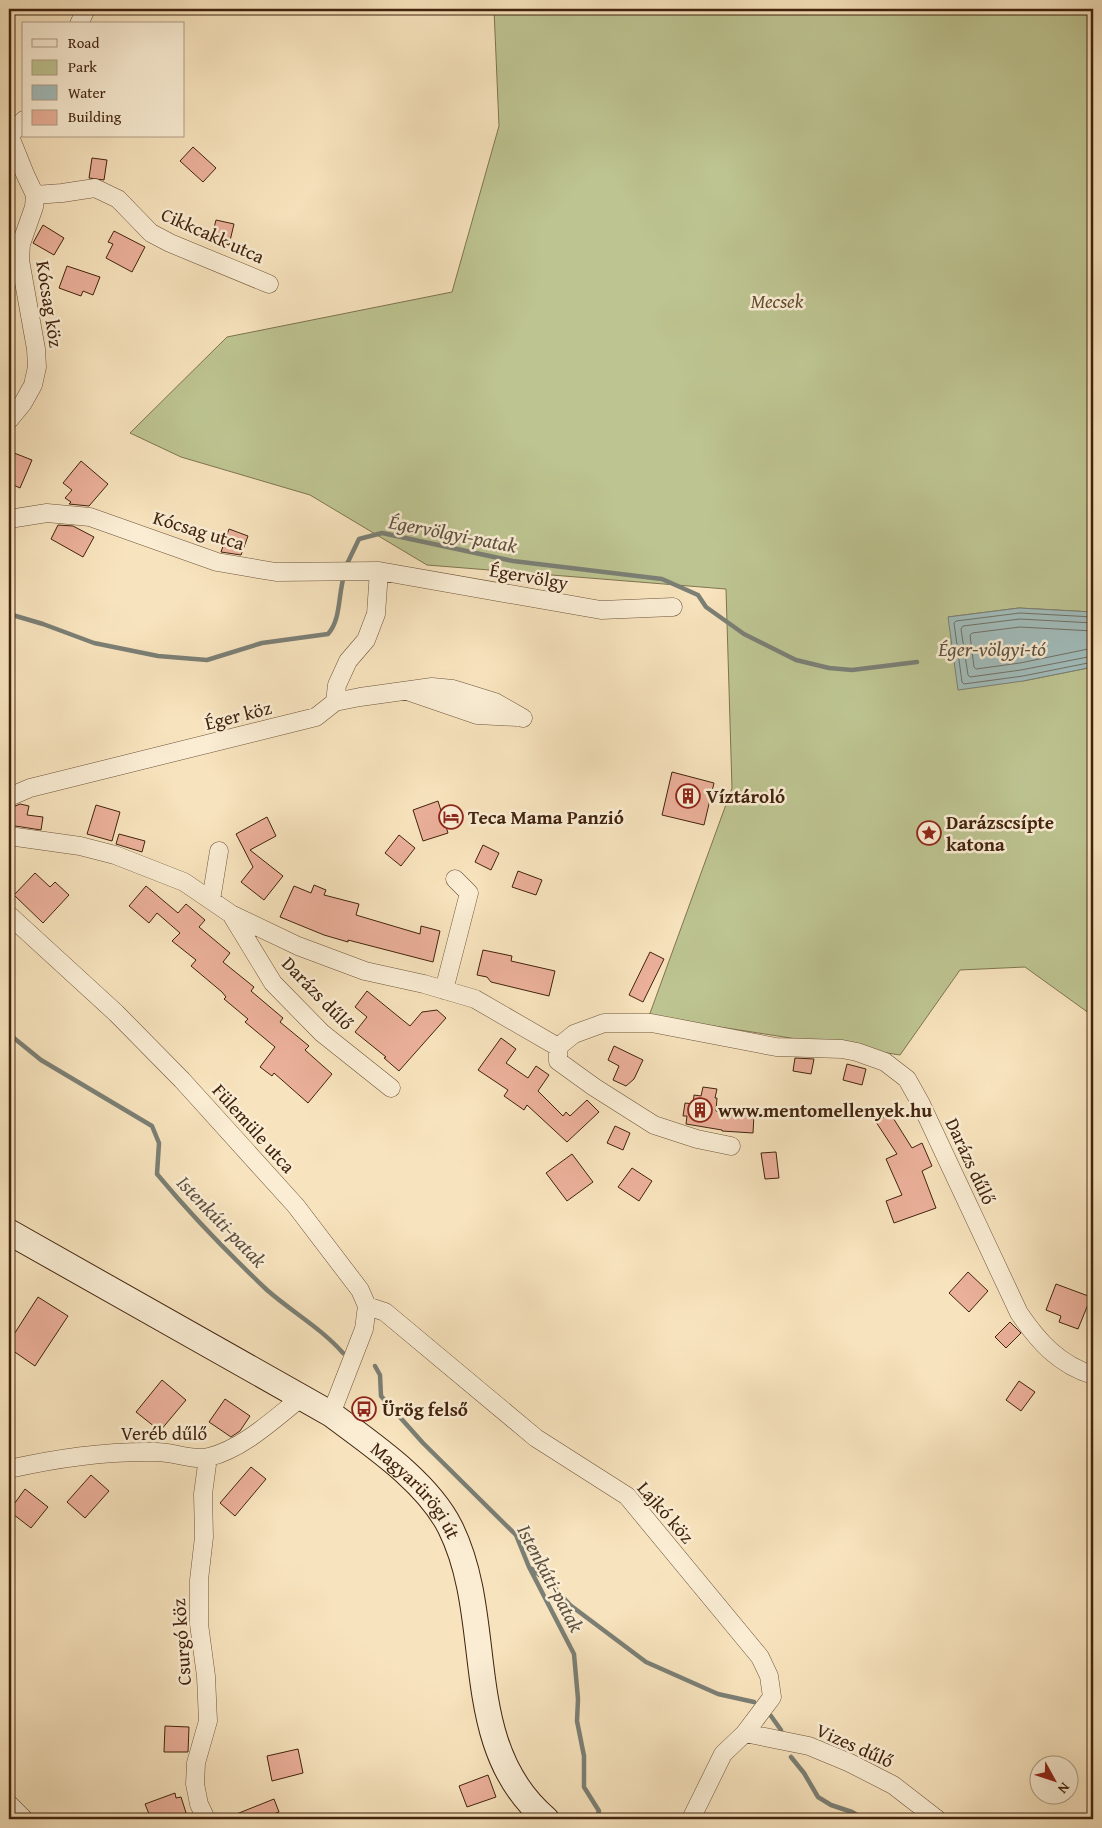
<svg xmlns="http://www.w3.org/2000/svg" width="1102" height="1828" font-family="'Gentium Book Plus',serif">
	<rect width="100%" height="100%" fill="#f7e3bd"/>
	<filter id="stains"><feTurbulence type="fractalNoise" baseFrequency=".004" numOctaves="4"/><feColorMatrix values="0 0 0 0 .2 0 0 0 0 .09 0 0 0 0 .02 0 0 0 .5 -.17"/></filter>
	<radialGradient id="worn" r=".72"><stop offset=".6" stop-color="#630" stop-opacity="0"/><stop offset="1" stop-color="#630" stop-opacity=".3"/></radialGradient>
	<path fill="#bdc491" stroke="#7f744f" d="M494,9h599v603l-74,-4 -71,9 75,64 70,-14v349l-68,-49 -65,3 -60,85 -251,-39 83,-228 -6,-199 -299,-24 -117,-70 -129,-38 -51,-24 97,-96 225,-45 47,-166z"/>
	<path fill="#a1bcbb" stroke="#7b7f75" d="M1019,608l74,4v55l-70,14 -65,9 -10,-73z"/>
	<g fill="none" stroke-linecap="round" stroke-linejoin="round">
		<path stroke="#717064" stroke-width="1" d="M1093,617l-73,-4 -64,8 -2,2 8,59 2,2 59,-8 70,-14
			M1093,623l-73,-4 -57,7 -2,3 7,46 2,2 51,-7 72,-14
			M1093,631l-73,-4 -48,6 -2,2 4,32 2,2 44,-6 73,-15"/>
		<path stroke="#7b7f75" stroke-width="4.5" d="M346,566l13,-27 23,-6 131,28 149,18 36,16 8,12 38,27 52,26 33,8 23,2 65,-8
			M9,614l34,10 51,19 64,13 49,4 55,-17 66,-9c13,-14 10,-39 16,-58
			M9,1034l32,26 111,66 7,17 -2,31c34,41 72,80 110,116 25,22 54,38 76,63
			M375,1366l5,9 1,21 42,47 93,92 13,32 45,87 4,45 -1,22 7,35v31l15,24 -3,8
			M532,1569l21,17 17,19 76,57 72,32 36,8
			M771,1716l10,14
			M791,1757l13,16 14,24 13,8 21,7 12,7"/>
	</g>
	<path fill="#ebb09a" stroke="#41230d" d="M193,147l23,21 -13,14 -23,-21z
		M92,158l15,2 -3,20 -15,-2z
		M216,220l18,4 -5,21 -18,-5z
		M43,225l21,13 -10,17 -21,-12z
		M114,231l31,16 -13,25 -26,-14 7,-14 -5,-2z
		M67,266l33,11 -7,18 -10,-4 -2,5 -22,-8z
		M9,451l23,9 -12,28 -11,-5z
		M81,461l27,23 -19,22 -20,-2 2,-2 -6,-4 7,-8 -9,-7z
		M58,525l15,1 21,11 -11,20 -32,-18z
		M229,529l19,7 -7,19 -20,-3z
		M672,772l42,11 -10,42 -42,-10z
		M438,801l10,32 -25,8 -10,-31z
		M20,804l9,2 -2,9 16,2 -2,13 -32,-5 4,-18z
		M96,805l24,7 -8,29 -25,-7z
		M267,817l9,19 -26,14 33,26 -19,24 -23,-18 12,-15 -17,-33z
		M119,834l26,7 -3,11 -26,-8z
		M399,835l16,13 -14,18 -16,-13z
		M483,845l16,8 -8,17 -16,-8z
		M518,871l24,9 -6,15 -24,-8z
		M35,873l15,14 5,-5 14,13 -26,28 -29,-28z
		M314,885l12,5 -2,5 35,9 -3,11 64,19 1,-8 19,5 -7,31 -85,-22v2l-24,-7 -44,-18 14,-31 17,7z
		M146,886l32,27 8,-9 19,16 -6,7 31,26 -7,9 31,25 -3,4 32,27 -3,4 29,24 -4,4 27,24 -24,29 -34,-30 -2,3 -12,-9 15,-20 -30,-25 3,-3 -24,-20 2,-2 -4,-5 -31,-26 5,-6 -24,-19 8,-8 -23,-20 -8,10 -20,-17z
		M483,950l29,6 -1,5 44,10 -6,25 -58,-14 -4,-5 -10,-2z
		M650,952l14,7 -21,43 -14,-7z
		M367,991l43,35 12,-14 15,-2 9,8 -47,53 -15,-13 2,-1 -31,-25 12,-15 -12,-10z
		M501,1038l15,11 -10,14 22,15 8,-12 13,9 -11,16 25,25 3,-4 4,4 17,-16 12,12 -32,30 -40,-37 -3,5 -20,-14 4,-6 -30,-20z
		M614,1046l29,14 -9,19 -8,7 -13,-6 6,-14 -11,-6z
		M795,1058l19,1 -3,15 -18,-3z
		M847,1064l19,5 -4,16 -19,-5z
		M703,1087l14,2 -2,9h2l-1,13 38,3 -1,19 -31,-2v-1l-36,-6 1,-8h-4l2,-13 8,1 1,-9 7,1z
		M890,1113l22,35 10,-5 10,23 -10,5 14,37 -42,15 -8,-22 16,-6 -16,-36 11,-5 -21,-32z
		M615,1126l15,7 -7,17 -16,-7z
		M776,1152l3,26 -14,1 -4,-26z
		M572,1154l21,28 -26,19 -21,-28z
		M632,1168l20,13 -13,20 -21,-14z
		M968,1272l20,19 -19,21 -20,-19z
		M1056,1284l35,13 -13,32 -19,-7 2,-6 -15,-6z
		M38,1297l30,19 -33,50 -26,-18v-6z
		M1010,1322l11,11 -15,15 -11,-11z
		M162,1380l24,20 -26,31 -24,-19z
		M1019,1381l16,11 -14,19 -15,-11z
		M225,1399l25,17 -10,15 -9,6 -22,-15z
		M251,1467l15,12 -31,37 -15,-13z
		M91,1475l18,16 -24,27 -18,-16z
		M25,1489l23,18 -17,21 -22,-17z
		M165,1726l24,1 -1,25h-24z
		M298,1749l5,24 -31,8 -5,-25z
		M488,1775l8,22 -29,10 -8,-21z
		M175,1793l1,5 5,-1 7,22h-37l-6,-15z
		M274,1799l5,13 -18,7h-37z"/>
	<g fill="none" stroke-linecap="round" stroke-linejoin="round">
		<g stroke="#6e5339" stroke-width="19">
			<path id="street" d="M79,24l7,-15
				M9,134l16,40 10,21 -1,12 -13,37 -1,16 16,89 1,18 -4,18 -10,18 -14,17
				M10,135l14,-15
				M35,195l27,-2 33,-5 23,11 33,34 19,10 99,41
				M9,519l38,-6 43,4 127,45 59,10 103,-1 222,39 72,-3
				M410,692l67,23 40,2
				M335,702l2,-17 11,-24 18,-21 10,-26 3,-43
				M9,797l21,-9 286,-71 19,-15 25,-5 72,-10 21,2 42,13 28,16
				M9,836l71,10 35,9 69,27 47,32 67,32 67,25 59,13 51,15 83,48
				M211,900l8,-49
				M231,914l42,69 49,50 69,55
				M9,915l107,98 66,67 114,126 64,84 7,16 -3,23 -33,85
				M444,990l25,-97 -14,-14
				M731,1146l-34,-7 -43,-14 -60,-38 -36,-26v-14l16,-13 30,-11h47l125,24 66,2 15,3 28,10 22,17 14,25 98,209c19,28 40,52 74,62
				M367,1306l18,6 151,126 91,58 133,161 9,19 3,21 -27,36 -22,21 -32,65
				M9,1469c48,-11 98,-18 147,-17 18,0 36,9 53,5 34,-8 66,-39 93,-60
				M745,1733l64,13 41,17 43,22 44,34
				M9,1804l15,15
				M206,1819l-7,-15 -4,-20 1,-21 12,-42 -2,-45 -7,-52v-44l5,-43 -1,-43 5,-37"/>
		</g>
		<g stroke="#41230d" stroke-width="27">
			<g id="secondary">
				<path id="s1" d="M9,1232l322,182c40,30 96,67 119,113 47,94 8,217 96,292"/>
			</g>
		</g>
		<use href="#street" stroke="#faedd4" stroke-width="18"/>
		<use href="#secondary" stroke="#faedd4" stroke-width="25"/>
	</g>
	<defs>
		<g id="building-ring" transform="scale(1.25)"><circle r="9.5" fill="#faedd4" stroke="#8f2418" stroke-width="1.5"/><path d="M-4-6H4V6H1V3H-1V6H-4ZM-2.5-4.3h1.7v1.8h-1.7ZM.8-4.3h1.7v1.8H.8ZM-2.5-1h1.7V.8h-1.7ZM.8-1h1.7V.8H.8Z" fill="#8f2418"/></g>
		<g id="hotel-ring" transform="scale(1.25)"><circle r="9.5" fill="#faedd4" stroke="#8f2418" stroke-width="1.5"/><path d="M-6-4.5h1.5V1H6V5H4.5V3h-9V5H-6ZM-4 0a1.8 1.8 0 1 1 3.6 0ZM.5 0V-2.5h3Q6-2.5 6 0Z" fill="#8f2418"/></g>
		<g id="sight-ring" transform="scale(1.25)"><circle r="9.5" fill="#faedd4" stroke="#8f2418" stroke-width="1.5"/><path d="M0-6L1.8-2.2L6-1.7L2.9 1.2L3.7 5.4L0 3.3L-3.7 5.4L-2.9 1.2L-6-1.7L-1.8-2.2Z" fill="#8f2418"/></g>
		<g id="bus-ring" transform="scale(1.25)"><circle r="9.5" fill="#faedd4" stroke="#8f2418" stroke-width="1.5"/><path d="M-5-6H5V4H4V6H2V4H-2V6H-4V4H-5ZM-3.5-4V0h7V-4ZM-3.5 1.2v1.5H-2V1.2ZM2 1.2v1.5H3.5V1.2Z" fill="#8f2418"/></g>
	</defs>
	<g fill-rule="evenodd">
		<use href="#building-ring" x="688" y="796"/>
		<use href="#hotel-ring" x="451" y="817"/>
		<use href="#sight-ring" x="929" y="833"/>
		<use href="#building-ring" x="700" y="1110"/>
		<use href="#bus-ring" x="364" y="1409"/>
	</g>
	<g text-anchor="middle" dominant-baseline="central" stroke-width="5" stroke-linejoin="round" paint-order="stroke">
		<g font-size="19" fill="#41230d" stroke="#faedd4">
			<text transform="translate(213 235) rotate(24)">Cikkcakk utca</text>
			<text transform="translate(50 304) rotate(81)">Kócsag köz</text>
			<text transform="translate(199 530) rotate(17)">Kócsag utca</text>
			<text transform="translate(529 576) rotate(10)">Égervölgy</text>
			<text transform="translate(238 715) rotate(-14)">Éger köz</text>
			<text transform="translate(318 993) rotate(46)">Darázs dűlő</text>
			<text transform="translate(254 1128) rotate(48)">Fülemüle utca</text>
			<text transform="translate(971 1161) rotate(65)">Darázs dűlő</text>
			<text x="164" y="1433">Veréb dűlő</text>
			<text stroke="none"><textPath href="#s1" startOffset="485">Magyarürögi út</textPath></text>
			<text transform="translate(666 1512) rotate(49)">Lajkó köz</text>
			<text transform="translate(181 1642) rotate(-94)">Csurgó köz</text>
			<text transform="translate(855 1745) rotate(24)">Vizes dűlő</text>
		</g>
		<g font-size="19" font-style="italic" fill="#604b2e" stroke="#faedd4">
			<text x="777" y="301">Mecsek</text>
		</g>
		<g font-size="19" font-weight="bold" fill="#41230d" stroke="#faedd4" text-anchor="start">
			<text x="706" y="796">Víztároló</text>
			<text x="468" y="817">Teca Mama Panzió</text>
			<text x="946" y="822">Darázscsípte<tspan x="946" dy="22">katona</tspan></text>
			<text x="718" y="1110">www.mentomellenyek.hu</text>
			<text x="382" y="1409">Ürög felső</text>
		</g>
		<g font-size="20" font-style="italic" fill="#5e5141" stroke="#faedd4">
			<text transform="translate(453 533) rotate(11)">Égervölgyi-patak</text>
			<text x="992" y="648">Éger-völgyi-tó</text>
			<text transform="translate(222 1221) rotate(46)">Istenkúti-patak</text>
			<text transform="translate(551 1578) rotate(62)">Istenkúti-patak</text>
		</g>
	</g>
	<rect width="1102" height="1828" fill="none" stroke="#f7e3bd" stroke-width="30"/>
	<rect x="10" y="10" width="1082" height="1808" fill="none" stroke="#41230d" stroke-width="2.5"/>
	<rect x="15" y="15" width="1072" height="1798" fill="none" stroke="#41230d"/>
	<rect x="22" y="22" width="162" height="115" fill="#faedd4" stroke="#b09c84"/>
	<rect x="32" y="39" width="25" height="8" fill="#faedd4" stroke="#b09c84"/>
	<text x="68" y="48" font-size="15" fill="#41230d">Road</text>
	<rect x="32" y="60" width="25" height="15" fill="#bdc491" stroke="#b09c84"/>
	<text x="68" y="72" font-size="15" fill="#41230d">Park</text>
	<rect x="32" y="85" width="25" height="15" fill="#a1bcbb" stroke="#b09c84"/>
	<text x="68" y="98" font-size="15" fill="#41230d">Water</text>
	<rect x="32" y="110" width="25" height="15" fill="#ebb09a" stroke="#b09c84"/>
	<text x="68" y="122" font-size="15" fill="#41230d">Building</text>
	<g transform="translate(1054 1780) rotate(130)"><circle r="24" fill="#faedd4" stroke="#b09c84"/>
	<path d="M0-4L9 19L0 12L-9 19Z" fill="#8f2418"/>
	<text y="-8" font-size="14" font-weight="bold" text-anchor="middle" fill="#41230d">N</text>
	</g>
	<rect width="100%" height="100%" filter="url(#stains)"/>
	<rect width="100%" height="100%" fill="url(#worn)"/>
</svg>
